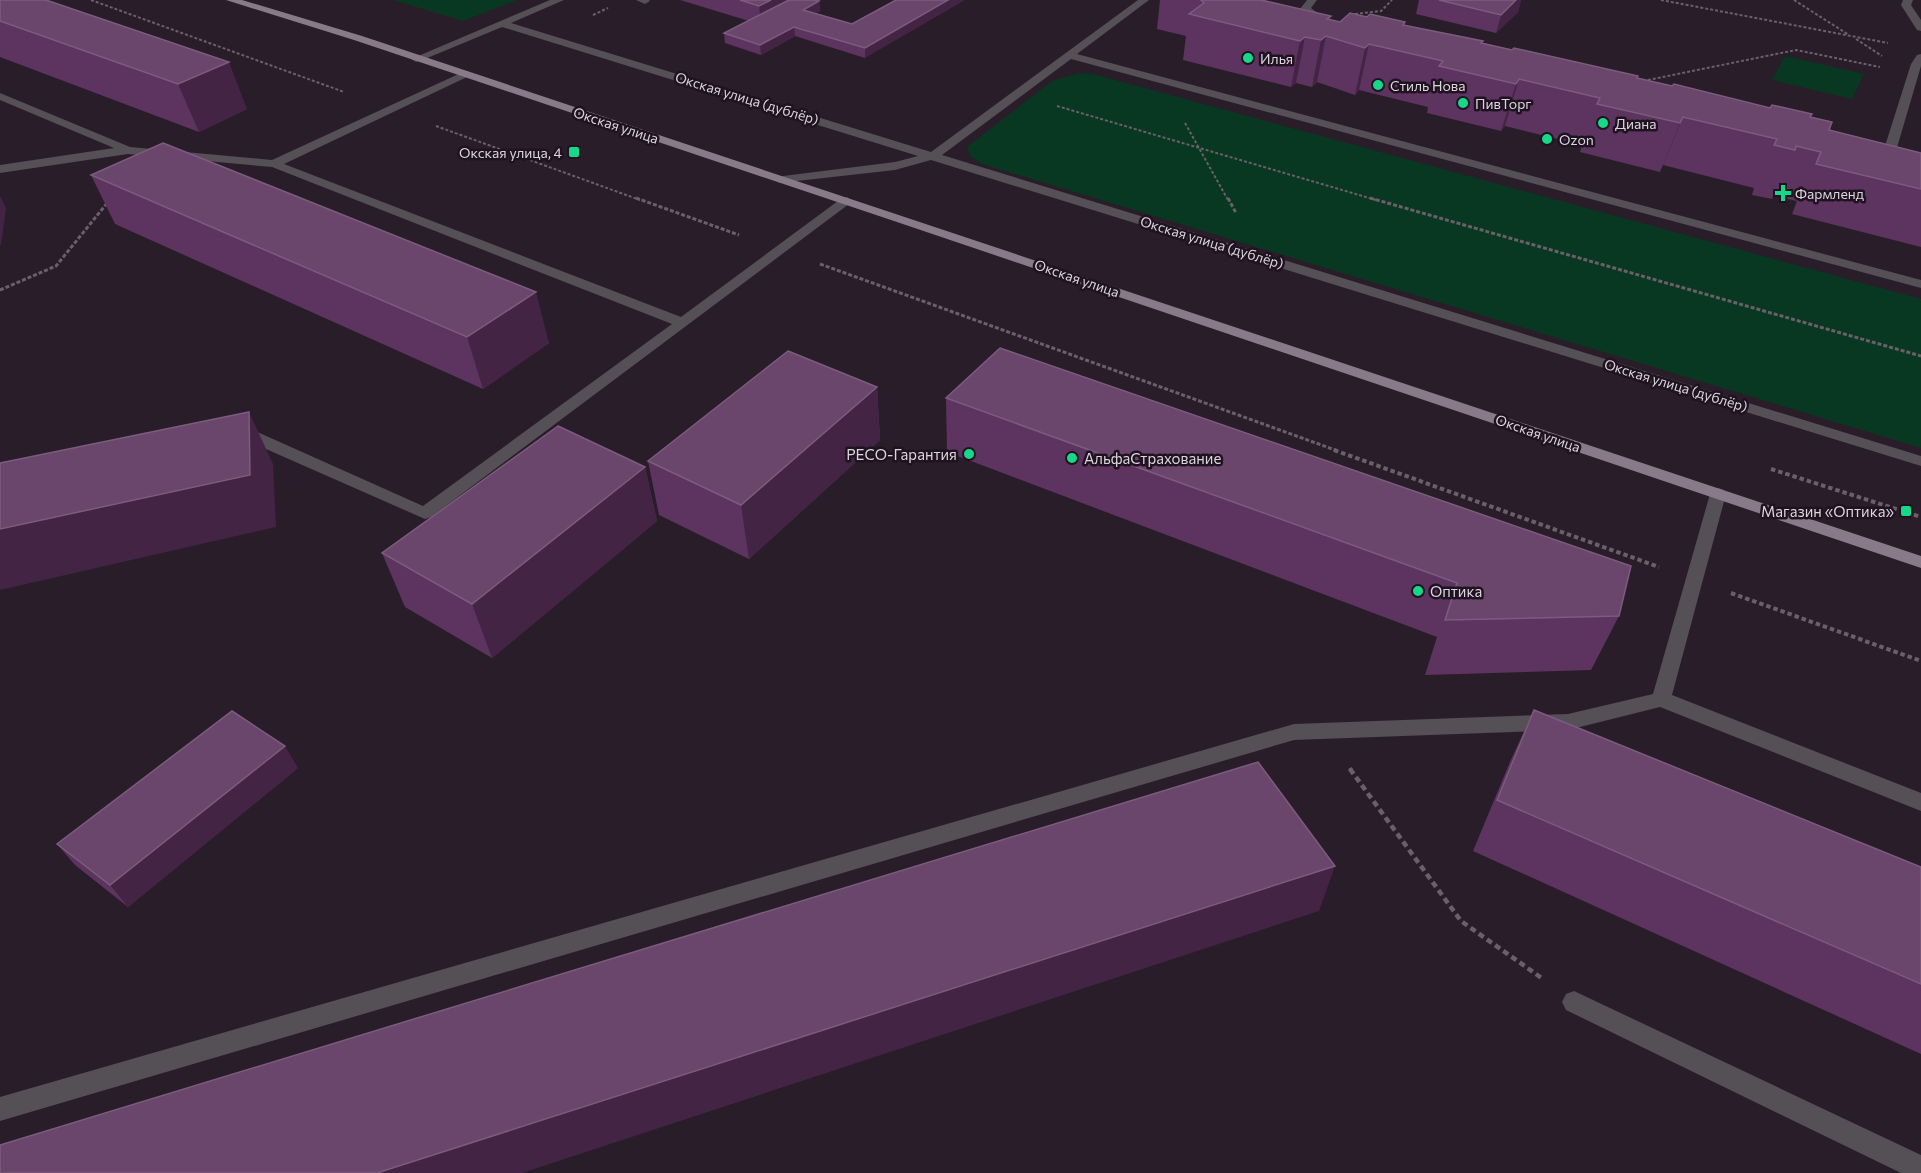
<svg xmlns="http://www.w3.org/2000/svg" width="1921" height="1173" font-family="Commissioner,sans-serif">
	<rect width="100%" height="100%" fill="#2a1d2a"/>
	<path fill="#083821" d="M393,0h124l-54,21z
		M1785,56l79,18 -12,25 -80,-19z
		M1080,73l13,1 828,225v149l-939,-284 -12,-8 -3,-9 85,-66z"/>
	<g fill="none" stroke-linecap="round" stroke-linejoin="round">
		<path stroke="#6b5f6b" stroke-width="2" stroke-dasharray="3 2" stroke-linecap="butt" d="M91,0l253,92
			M1661,0l227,43
			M1794,0l55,35
			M1355,14l26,-3 11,-11
			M593,15l15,-7
			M1856,39l26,17
			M1643,81l153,-31 84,17
			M1057,106l319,94
			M1185,123l43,77
			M436,126l204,74"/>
		<path stroke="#6b5f6b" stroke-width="3" stroke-dasharray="4 2" stroke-linecap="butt" d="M636,198l103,37
			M1228,198l8,15
			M1370,198l551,158
			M820,264l518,187
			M0,290l56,-24 52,-64"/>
		<path stroke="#6b5f6b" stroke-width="4" stroke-dasharray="4.5 3" stroke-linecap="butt" d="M1334,450l325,117
			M1771,469l150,48
			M1731,593l190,68
			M1350,768l1,2"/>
		<path stroke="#6b5f6b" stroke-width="4.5" stroke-dasharray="6 4" stroke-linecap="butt" d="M1350,769l111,152 82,58"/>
		<path fill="#554f56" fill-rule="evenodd" d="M550,0h14l-53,23 420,129 207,-152h11l-72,54 844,226v8l-850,-229 -129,96 979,301v10l-990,-306 -36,10 -116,13 -2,-3 2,-3 4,-1 112,-14 23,-6 -416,-129 -82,34 -4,1 -5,-3z
			M636,0h13l1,1 -5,3z
			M1307,0h10l-6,8 19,15v4h-8l-21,-16 -1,-2z
			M1903,0h10l-2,5 10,15v11l-4,-1 -16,-25z
			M1921,54v12l-25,85 -6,4 -20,-4v-6l15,1 26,-82 6,-9z
			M463,72l4,1v4l-183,87 397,153 161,-119 5,-1 6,4 -422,316 -6,2 -191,-84 -2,-4 8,-5 6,1 177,79 249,-182 -400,-157 -144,-13 -128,19v-8l114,-17 -114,-48v-7l130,54 142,13z
			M1718,488l6,2 2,4 -54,201 249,98v18l-261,-104 -92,23 -274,10 -1294,381v-24l1294,-373 274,-10 85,-20 57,-200 2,-4z
			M1574,991l347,164v18h-20l-335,-163 -4,-8 4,-8z"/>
		<path fill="#887a89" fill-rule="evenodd" d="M226,0h16l120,36 1559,520v12l-1030,-348 -537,-180z"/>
	</g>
	<path fill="#5d345f" d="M0,0l247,109 -48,23 -199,-75z
		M680,0h135l4,1 1,10 -5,2 37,11 44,-24 -31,58 -70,-22 -34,19 -36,-12 -1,-10 25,-12z
		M1160,0h107l-1,1 74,21 64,3 78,18 328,74 19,13 92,23v94l-129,-33 5,-13 -24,-5 -1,3 -20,-4 2,-7 -91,-23 -3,7 -80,-20 2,-7 -77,-19 -4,5 -74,-18 1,-6 -69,-17 -4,5 -38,-13 -5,5 -16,-4 -5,4 -108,-27 3,-24 -29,-7z
		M1419,0h102l-3,12 -22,21 -80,-19z
		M91,175l458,168 -66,46 -368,-165z
		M877,387l3,53 -131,119 -90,-44 -11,-54z
		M946,398l673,218 -28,54 -166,5 12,-38 -490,-185z
		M645,467l12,54 -165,137 -87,-51 -23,-54z
		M1534,710l387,157v187l-448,-203 37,-89z
		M298,768l-170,139 -53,-42 -18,-21z"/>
	<path fill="#432444" d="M771,0h28l-38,24 -2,-18z
		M948,0h17l-100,58v-10z
		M1516,0h5l-3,12 -22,21 5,-18z
		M819,1l1,10 -17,9v-10z
		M1331,16l-4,20h-1l-9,46 -5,5 9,-47 6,-21z
		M794,27l1,9 -34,19 -1,-10z
		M1305,37l-9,46 -5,4 9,-46z
		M1369,44l-10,46 -4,5 10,-47z
		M229,62l18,47 -48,23 -21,-48z
		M1519,79l-14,47 -4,5 15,-47z
		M1683,117l-20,48 -3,7 20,-49z
		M0,196l6,12 -5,37h-1z
		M536,292l13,51 -66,46 -16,-52z
		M877,387l3,53 -131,119 -8,-54z
		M249,412l24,52 3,63 -276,63v-61z
		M645,467l12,54 -165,137 -20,-54z
		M285,746l13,22 -170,139 -18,-22z
		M1335,866l-16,45 -797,262h-145z"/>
	<path fill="#6a456c" stroke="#7c5c7e" stroke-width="1.5" d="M0,0h46l183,62 -51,22 -178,-63z
		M740,0h31l-12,6z
		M789,0h26l4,1 -16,9 49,14 44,-24h52l-83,48 -71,-21 -34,18 -36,-12z
		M1201,0h60l70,16 -4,3 13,3 10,-9 17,4 3,-3 35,8 -2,3 80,16 -2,2 31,7 2,-2 124,28 -1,2 35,8 2,-2 96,24 2,-3 40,9 -2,3 22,5 -3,8 92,23v36l-105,-25 5,-12 -25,-6 -1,4 -21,-5 3,-6 -94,-22 -3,6 -83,-19 3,-6 -81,-19 -3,5 -77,-18 4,-5 -74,-17 -4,4 -39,-12 -5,4 -16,-3 -5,4 -111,-27 15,-11z
		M1439,0h77l-15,15z
		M163,143l373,149 -69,45 -376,-162z
		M1000,348l631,218 -12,50 -174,4 12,-37 -511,-185z
		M788,351l89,36 -136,118 -93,-44z
		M249,412l1,63 -250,54v-66z
		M558,426l87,41 -173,137 -90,-51z
		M1534,710l387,157v117l-424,-184z
		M232,711l53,35 -175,139 -53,-41z
		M1258,762l77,104 -958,307h-377v-28z"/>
	<g fill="#15d989" stroke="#201321" stroke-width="2">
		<circle cx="1248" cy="58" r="6"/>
		<circle cx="1378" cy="85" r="6"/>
		<circle cx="1463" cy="103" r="6"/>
		<circle cx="1603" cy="123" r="6"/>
		<circle cx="1547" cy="139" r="6"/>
		<rect x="568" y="146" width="12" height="12" rx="3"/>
		<path d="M1780 184h6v6h6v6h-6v6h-6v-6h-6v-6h6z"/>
		<circle cx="969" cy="454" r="6"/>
		<circle cx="1072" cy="458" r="6"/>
		<rect x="1900" y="505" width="12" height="12" rx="3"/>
		<circle cx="1418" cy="591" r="6"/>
	</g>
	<g text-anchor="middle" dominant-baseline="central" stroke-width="5" stroke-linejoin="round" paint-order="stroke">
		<g font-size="14" fill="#ddd4de" stroke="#201321" text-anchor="start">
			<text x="1260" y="58">Илья</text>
			<text x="1390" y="85">Стиль Нова</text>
			<text x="1475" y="103">ПивТорг</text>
			<text x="1615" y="123">Диана</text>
			<text x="1559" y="139">Ozon</text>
			<text x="562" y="152" text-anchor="end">Окская улица, 4</text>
			<text x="1795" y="193">Фармленд</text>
		</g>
		<g font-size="14" fill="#ddd4de" stroke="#201321">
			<text transform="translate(747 98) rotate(17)">Окская улица (дублёр)</text>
			<text transform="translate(616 125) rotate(18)">Окская улица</text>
			<text transform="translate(1212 242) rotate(17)">Окская улица (дублёр)</text>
			<text transform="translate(1077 278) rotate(19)">Окская улица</text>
			<text transform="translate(1676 385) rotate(17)">Окская улица (дублёр)</text>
			<text transform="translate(1538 433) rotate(19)">Окская улица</text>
		</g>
		<g font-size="15" fill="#ddd4de" stroke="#201321" text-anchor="end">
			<text x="957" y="454">РЕСО-Гарантия</text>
			<text x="1084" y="458" text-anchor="start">АльфаСтрахование</text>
			<text x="1894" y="511">Магазин «Оптика»</text>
			<text x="1430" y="591" text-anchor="start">Оптика</text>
		</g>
	</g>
</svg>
